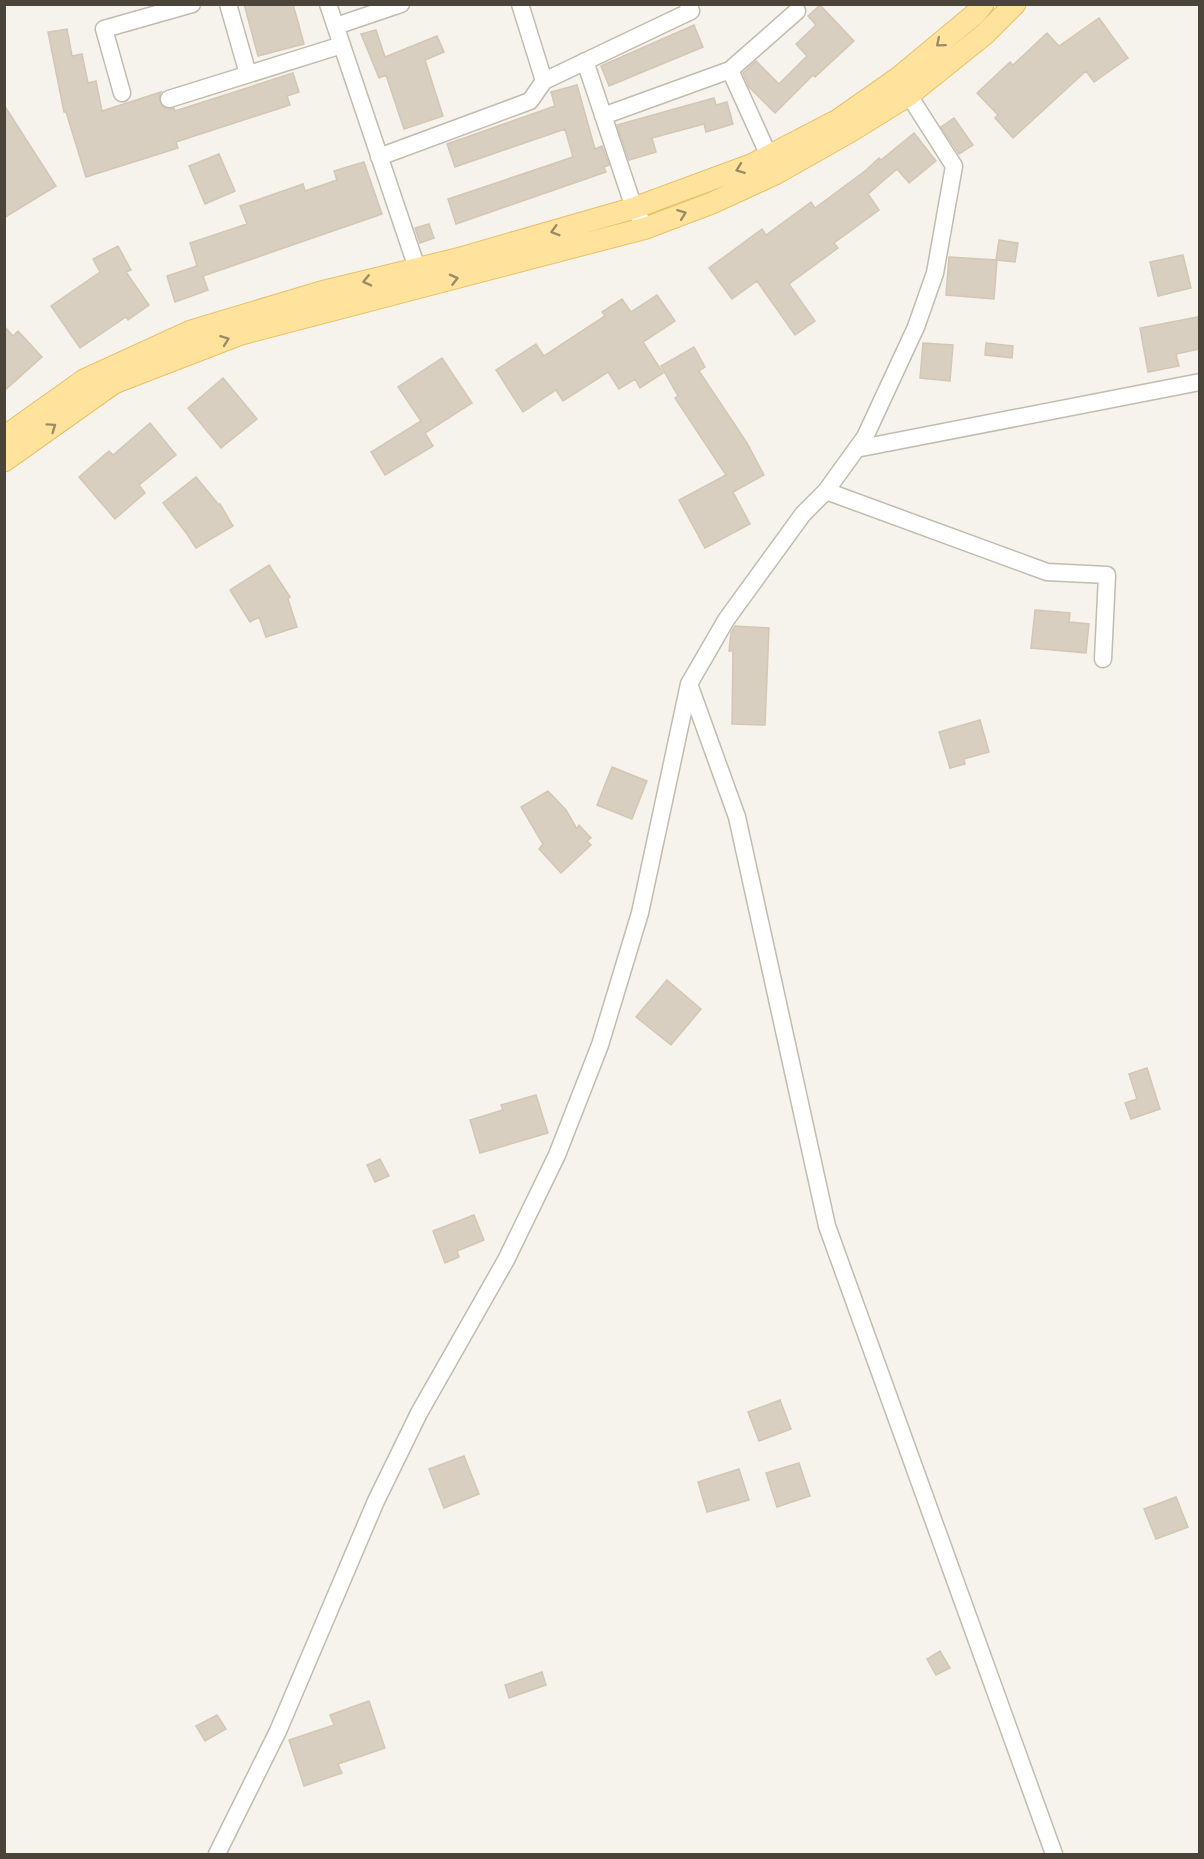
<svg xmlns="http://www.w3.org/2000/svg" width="1204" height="1859" font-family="'Archivo Narrow',sans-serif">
	<rect width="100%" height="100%" fill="#f6f3ec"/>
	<path fill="#d8cfc1" stroke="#d3c7b4" stroke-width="1.5" d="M244,4h49l11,40 -46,12z
		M820,5l34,36 -39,36 -2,-2 -38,38 -26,-26 -6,-14 13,-12 23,23 28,-28 -11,-12 20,-19 -8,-9z
		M1099,18l29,40 -34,24 -8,-11 -73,67 -18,-20 3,-3 -21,-22 33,-31 3,3 34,-32 12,13z
		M694,25l9,22 -94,39 -8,-20z
		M67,29l5,27 10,-2 6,29 8,-2 6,30 59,-19 -2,5 3,9 5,3 7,-1 1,3 118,-38 6,19 -12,4 3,9 -114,37 2,6 -92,29 -20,-65h-2l-16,-80z
		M376,30l9,27 52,-21 7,16 -19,8 18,56 -39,13 -18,-54 -7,3 -18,-44z
		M577,85l18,64 7,-3 7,19 -5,2 2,5 -150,52 -8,-25 125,-42 -8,-28 -110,38 -8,-23 108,-38 -4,-14z
		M714,98l2,7 11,-3 6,22 -27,8 -2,-8 -52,14 4,14 -27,8 -12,-35z
		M4,105l52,81 -52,32z
		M954,118l19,27 -14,9 -18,-27z
		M914,133l22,28 -27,22 -12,-14 -29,25 11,16 -45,33 4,5 -49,36 26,37 -20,14 -38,-54 -25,18 -23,-31 53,-39 4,6 45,-33 4,6 50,-37 14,-13 2,2z
		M219,154l16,37 -30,13 -16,-38z
		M364,162l18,52 -179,62 5,14 -33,12 -8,-26 30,-10 -7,-23 57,-19 -7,-18 63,-22 2,7 32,-11 -3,-9z
		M429,224l5,14 -14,5 -5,-15z
		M999,240l19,3 -3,19 -19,-2z
		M118,246l13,24 -5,2 23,33 -21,15 -2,-3 -46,31 -29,-42 49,-34 -7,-13z
		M1183,255l8,33 -33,8 -8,-34z
		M949,257l48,3 -3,39 -48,-4z
		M657,295l18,26 -32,21 20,31 -23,15 -5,-9 -16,10 -11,-17 -45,29 -7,-11 -33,22 -27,-42 40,-26 8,12 61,-40 -3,-4 20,-13 9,13z
		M1198,317l2,32 -24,5 3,12 -31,6 -8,-44z
		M4,326l9,10 5,-5 24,26 -38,34z
		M923,343l30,2 -3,36 -30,-3z
		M986,343l27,3 -1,12 -27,-3z
		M694,347l11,20 -6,4 48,72 17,32 -31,17 17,32 -45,24 -26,-48 47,-25 -51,-77 3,-2 -17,-30z
		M442,358l30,45 -47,30 8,13 -48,29 -14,-23 50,-31 -23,-34z
		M223,378l34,41 -36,29 -33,-40z
		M150,423l26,32 -37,30 6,8 -30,26 -36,-42 30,-26 4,4z
		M196,477l23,28 1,-1 13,22 -37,22 -9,-14 -24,-31z
		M269,565l21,32 -2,2 9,28 -31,10 -7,-20 -9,5 -20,-32z
		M1035,610l35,3 -1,9 20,2 -3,29 -55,-5z
		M735,626l34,2 -4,97 -33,-1 1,-73h-4l2,-18z
		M980,720l9,32 -25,7 1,5 -15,4 -11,-36z
		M612,767l35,14 -15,38 -35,-14z
		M548,791l18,19 11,19 2,-4 12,13 -4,3 4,4 -30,28 -22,-24 4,-5 -22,-37z
		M667,980l34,29 -30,36 -35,-28z
		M1147,1068l13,41 -29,10 -6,-16 12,-4 -8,-25z
		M536,1095l12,38 -68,20 -10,-33 33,-10 -2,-5z
		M380,1159l9,17 -14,6 -8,-17z
		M474,1215l10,25 -27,11 2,6 -14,6 -12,-32z
		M780,1400l11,29 -32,12 -11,-29z
		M464,1456l15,38 -35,14 -15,-39z
		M799,1463l11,33 -33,11 -11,-34z
		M739,1469l10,31 -42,12 -9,-30z
		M1176,1497l12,30 -32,12 -12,-30z
		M940,1651l10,17 -14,7 -9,-16z
		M542,1672l4,13 -37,13 -4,-13z
		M369,1701l16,47 -47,16 4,9 -38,13 -15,-46 45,-15 -4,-10z
		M217,1715l9,14 -21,12 -9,-15z"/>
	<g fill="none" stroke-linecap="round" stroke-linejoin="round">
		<g stroke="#c2bbae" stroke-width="19">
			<path id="minor" d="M228,4l20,70
				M328,4l93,276
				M336,26l65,-22
				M585,61l49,147 12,20
				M730,70l39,86
				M544,81l147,-70 -3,-7
				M122,93l-18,-64 88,-25
				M169,99l173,-54
				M603,116l127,-46 67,-59
				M379,157l151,-56 14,-20 -24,-77
				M856,449l344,-67
				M826,491l221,81 60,3 -4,84
				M689,684l48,133 90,409 227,628
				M217,1854l61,-123 98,-230 43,-88 87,-153 51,-105 43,-110 40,-132 49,-229 37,-64 77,-106 23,-23 39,-54 51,-110 19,-54 19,-107 -51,-80"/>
		</g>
		<g stroke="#e6c16a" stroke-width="23">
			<path id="major" d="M4,437l80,-57 107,-49 130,-39 136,-33 177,-51 119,-44 85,-44 60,-42 77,-64 8,-10
				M4,461l110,-78 127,-49 405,-106 66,-25 63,-29 76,-43 58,-36 76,-61 30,-30"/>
		</g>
		<use href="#minor" stroke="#fff" stroke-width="16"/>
		<use href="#major" stroke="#ffe39c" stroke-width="21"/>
	</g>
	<defs><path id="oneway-chevron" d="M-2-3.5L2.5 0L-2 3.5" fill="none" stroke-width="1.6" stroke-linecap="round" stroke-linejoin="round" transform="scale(1.5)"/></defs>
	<g stroke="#9c8c66">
		<use href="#oneway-chevron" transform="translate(940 43) rotate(140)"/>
		<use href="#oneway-chevron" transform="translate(740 169) rotate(160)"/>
		<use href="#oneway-chevron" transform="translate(682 214) rotate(-21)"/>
		<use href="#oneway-chevron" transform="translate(555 231) rotate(164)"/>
		<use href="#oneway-chevron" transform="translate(454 279) rotate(-14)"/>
		<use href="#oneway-chevron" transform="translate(367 281) rotate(167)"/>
		<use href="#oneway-chevron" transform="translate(225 340) rotate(-21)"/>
		<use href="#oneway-chevron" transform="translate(52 427) rotate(-35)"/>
	</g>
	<rect width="1204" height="1859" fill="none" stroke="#4b4439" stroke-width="12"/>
</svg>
